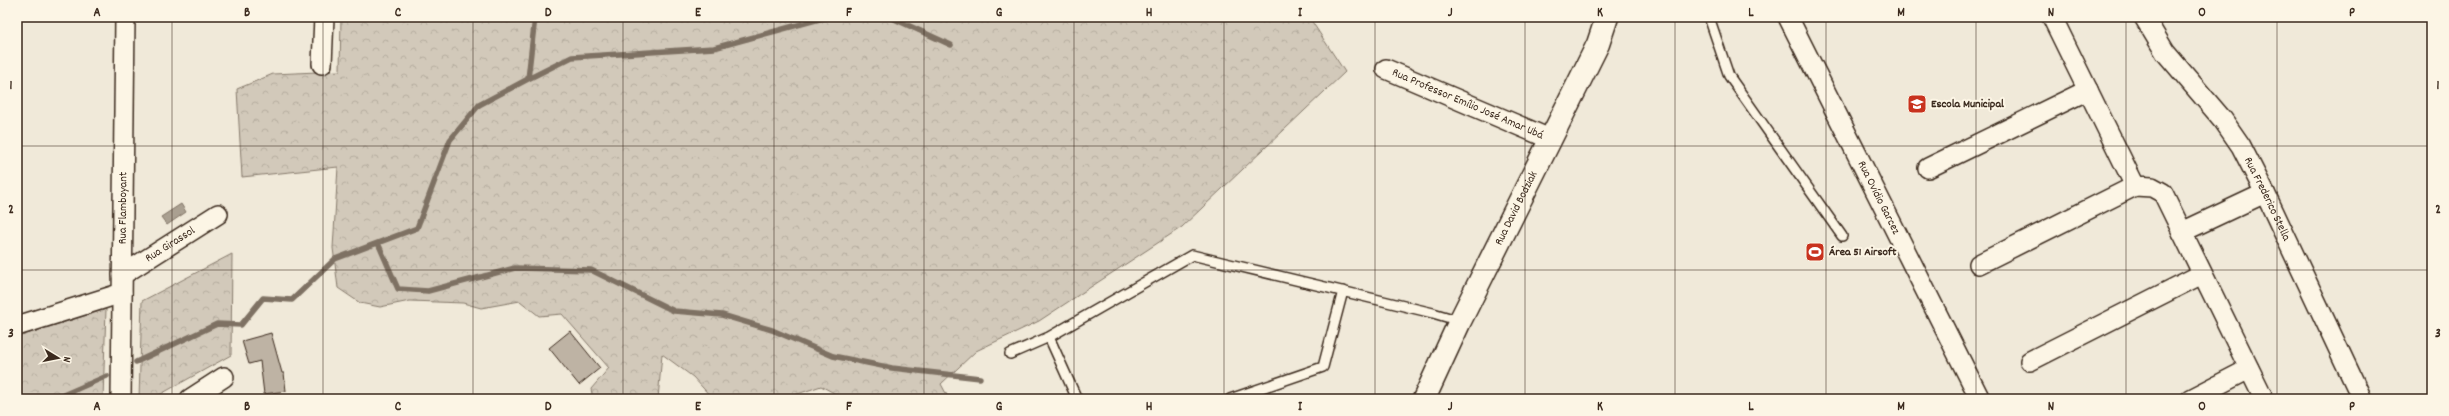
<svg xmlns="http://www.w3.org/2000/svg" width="2449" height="416" font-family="Dekko,sans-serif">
	<defs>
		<pattern id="forest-crowns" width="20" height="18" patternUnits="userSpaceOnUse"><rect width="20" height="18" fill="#d2c9ba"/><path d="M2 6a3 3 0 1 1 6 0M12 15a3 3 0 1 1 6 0" fill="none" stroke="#b5ad9f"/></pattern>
	</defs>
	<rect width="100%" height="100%" fill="#f0e9d9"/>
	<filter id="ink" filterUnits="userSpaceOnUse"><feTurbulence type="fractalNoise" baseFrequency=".025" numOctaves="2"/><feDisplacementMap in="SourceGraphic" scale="8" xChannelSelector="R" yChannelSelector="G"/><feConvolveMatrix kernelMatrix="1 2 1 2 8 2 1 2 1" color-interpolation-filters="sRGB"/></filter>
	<g filter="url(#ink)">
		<path fill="url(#forest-crowns)" stroke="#867a6c" d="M341,17h968l36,55 -163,155 -143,94 -63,30 -35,33 8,15h-104l-24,-13 -38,13h-70l-20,-22 -31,-23 -4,45h-65l-2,-10 18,-21 -47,-54 -23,2 -19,-15 -39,7 -18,-5 -53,-2 -30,6 -20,-4 -22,-15 -5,-40 5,-81 -96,10 -5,-88 36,-15 67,-3z
			M232,254l-1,101 -79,44h-13l3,-98z
			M106,309l-3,90h-86v-62z"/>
		<path fill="#aaa091" stroke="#7e7163" d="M181,204l5,8 -19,13 -6,-8z"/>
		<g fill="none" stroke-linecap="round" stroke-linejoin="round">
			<path stroke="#7e7163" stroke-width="5.5" d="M890,17l61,28
				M528,79l7,-62
				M378,243l20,46 30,2 87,-23 76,2 83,41 48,4 50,15 61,26 59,12 88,10
				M136,362l81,-38 24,1 22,-27 29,2 43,-41 82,-31 33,-88 29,-35 49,-26 44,-22 142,-9 113,-31
				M54,399l53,-23"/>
		</g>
		<path fill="#beb3a4" stroke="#3b2a1e" d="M570,331l30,37 -21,17 -30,-37z
			M271,333l11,40h2l2,18 -22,3 -4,-33 -11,3 -7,-23z"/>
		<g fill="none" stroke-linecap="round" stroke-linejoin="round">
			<g stroke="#3b2a1e" stroke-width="12">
				<path id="service" d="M1709,17l20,59 113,160
					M1049,337l28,62
					M1010,354l39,-17 143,-82 241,58 27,8
					M1230,399l93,-32 20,-76"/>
			</g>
			<g stroke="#3b2a1e" stroke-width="22">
				<g id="minor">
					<path id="s1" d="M1788,17l192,382"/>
					<path d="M2052,17l83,169 17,1 11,6 101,206"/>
					<path id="s2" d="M2144,17l21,35 58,68 18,26 24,47 97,206"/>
					<path d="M322,64l2,-47"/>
					<path id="s3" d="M1386,69l164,70"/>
					<path d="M1928,168l160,-78"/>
					<path d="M2182,232l83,-39"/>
					<path d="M1979,264l156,-78"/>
					<path id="s4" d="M122,275l96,-61"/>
					<path d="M17,326l105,-33"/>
					<path d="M2030,361l172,-87"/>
					<path id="s5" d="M121,399l4,-382"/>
					<path d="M190,399l34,-22"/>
					<path d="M2191,399l58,-30"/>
				</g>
			</g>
			<g stroke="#3b2a1e" stroke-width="25">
				<g id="tertiary">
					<path id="s6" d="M1424,399l36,-78 138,-277 9,-27"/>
				</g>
			</g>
			<use href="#service" stroke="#fcf5e5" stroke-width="9"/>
			<use href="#minor" stroke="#fcf5e5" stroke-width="19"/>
			<use href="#tertiary" stroke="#fcf5e5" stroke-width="22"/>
		</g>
	</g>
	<path fill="none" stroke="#3b2a1e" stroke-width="1" stroke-opacity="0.55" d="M172,17v382M323,17v382M473,17v382M623,17v382M774,17v382M924,17v382M1074,17v382M1224,17v382M1375,17v382M1525,17v382M1675,17v382M1826,17v382M1976,17v382M2126,17v382M2277,17v382M17,146h2415M17,270h2415"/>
	<defs>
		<g id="school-square" transform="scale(1)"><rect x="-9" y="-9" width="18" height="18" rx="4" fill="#c8321e" stroke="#fcf5e5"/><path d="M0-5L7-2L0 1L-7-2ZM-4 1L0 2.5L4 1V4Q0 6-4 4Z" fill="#fff"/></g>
		<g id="stadium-square" transform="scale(1)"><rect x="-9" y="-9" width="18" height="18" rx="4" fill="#c8321e" stroke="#fcf5e5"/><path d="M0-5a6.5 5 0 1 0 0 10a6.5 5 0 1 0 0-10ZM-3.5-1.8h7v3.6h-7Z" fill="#fff"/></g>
	</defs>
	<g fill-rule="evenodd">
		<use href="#school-square" x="1917" y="104"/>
		<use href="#stadium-square" x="1815" y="252"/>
	</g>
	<g text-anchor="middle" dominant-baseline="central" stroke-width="4" stroke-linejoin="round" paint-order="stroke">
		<g font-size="12" fill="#3b2a1e" stroke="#fcf5e5">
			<text stroke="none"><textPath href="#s3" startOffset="89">Rua Professor Emílio José Amar Ubá</textPath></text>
			<text stroke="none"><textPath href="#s1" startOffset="202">Rua Ovídio Garcez</textPath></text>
			<text stroke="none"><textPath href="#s2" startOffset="221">Rua Frederico Stella</textPath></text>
			<text stroke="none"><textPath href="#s5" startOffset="191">Rua Flamboyant</textPath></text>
			<text stroke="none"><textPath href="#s6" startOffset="212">Rua David Bodziak</textPath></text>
			<text stroke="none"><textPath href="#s4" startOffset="57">Rua Girassol</textPath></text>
		</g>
		<g font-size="12" font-weight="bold" fill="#3b2a1e" stroke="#fcf5e5" text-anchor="start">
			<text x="1931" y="104">Escola Municipal</text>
			<text x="1829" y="252">Área 51 Airsoft</text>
		</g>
	</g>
	<rect width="2449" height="416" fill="none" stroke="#fcf5e5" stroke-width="44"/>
	<g transform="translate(58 358) rotate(100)" stroke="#fcf5e5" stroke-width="3" paint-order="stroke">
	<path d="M0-3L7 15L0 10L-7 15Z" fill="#3b2a1e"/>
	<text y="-6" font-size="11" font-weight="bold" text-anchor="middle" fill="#3b2a1e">N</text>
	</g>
	<rect x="22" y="22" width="2405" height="372" fill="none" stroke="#3b2a1e" stroke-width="1.5"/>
	<g font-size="13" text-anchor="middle" font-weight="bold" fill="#3b2a1e">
		<text x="97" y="16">A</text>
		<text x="247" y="16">B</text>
		<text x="398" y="16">C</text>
		<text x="548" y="16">D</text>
		<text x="698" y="16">E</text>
		<text x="849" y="16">F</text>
		<text x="999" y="16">G</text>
		<text x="1149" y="16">H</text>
		<text x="1300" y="16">I</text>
		<text x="1450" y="16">J</text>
		<text x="1600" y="16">K</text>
		<text x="1751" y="16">L</text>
		<text x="1901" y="16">M</text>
		<text x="2051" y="16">N</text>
		<text x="2202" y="16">O</text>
		<text x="2352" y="16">P</text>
		<text x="11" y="89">1</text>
		<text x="2438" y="89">1</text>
		<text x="11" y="213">2</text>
		<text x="2438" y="213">2</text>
		<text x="11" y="337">3</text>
		<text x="2438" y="337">3</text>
		<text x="97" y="410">A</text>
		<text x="247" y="410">B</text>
		<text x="398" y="410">C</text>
		<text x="548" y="410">D</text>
		<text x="698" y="410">E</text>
		<text x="849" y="410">F</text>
		<text x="999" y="410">G</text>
		<text x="1149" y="410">H</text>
		<text x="1300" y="410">I</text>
		<text x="1450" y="410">J</text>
		<text x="1600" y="410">K</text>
		<text x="1751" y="410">L</text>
		<text x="1901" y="410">M</text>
		<text x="2051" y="410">N</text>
		<text x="2202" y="410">O</text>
		<text x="2352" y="410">P</text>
	</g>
</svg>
